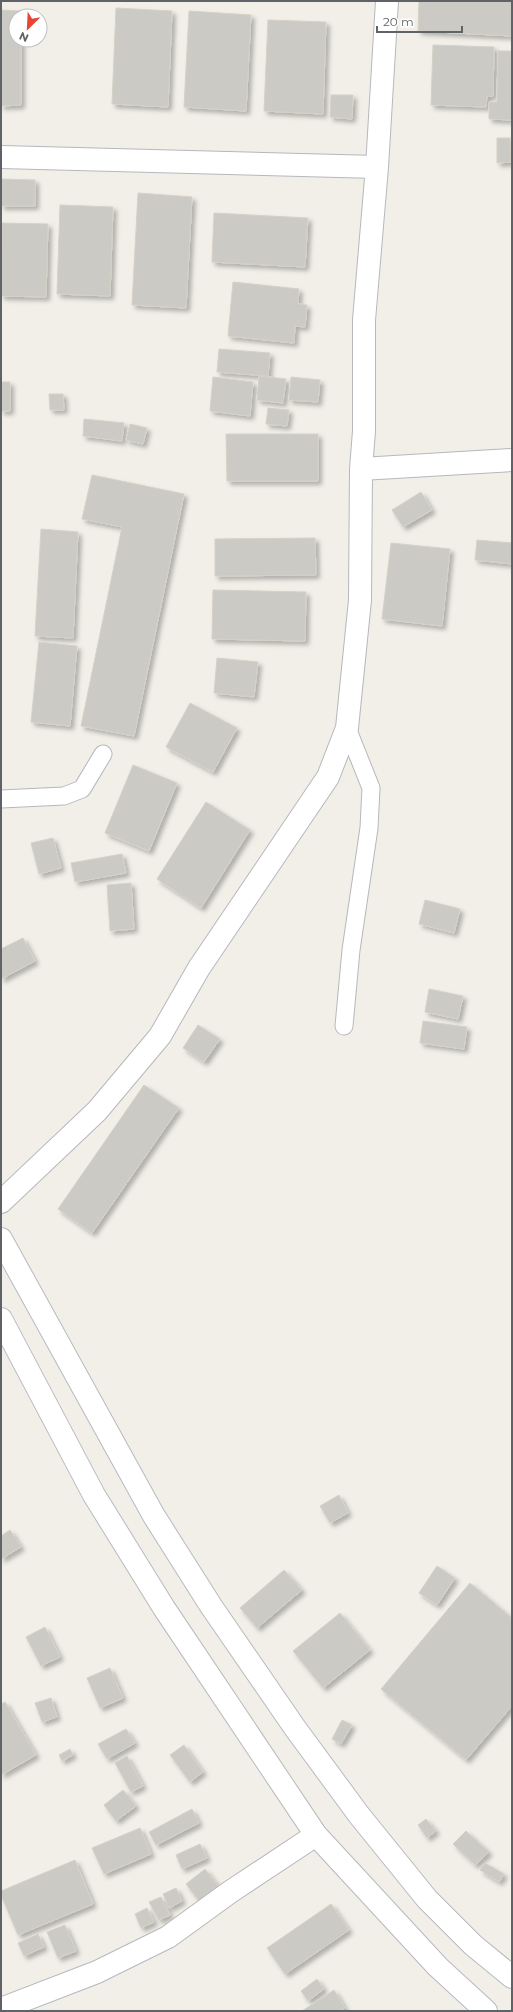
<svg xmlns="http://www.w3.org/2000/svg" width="513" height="2012" font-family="Montserrat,sans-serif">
	<defs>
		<filter id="shadow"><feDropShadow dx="3.5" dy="3.5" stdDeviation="2" flood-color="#0004"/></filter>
	</defs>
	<rect width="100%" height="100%" fill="#f1efe8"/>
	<path fill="#cccac5" stroke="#d6d1c6" filter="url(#shadow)" d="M419,1h93v35l-94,-5z
		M116,8l56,3 -4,96 -56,-3z
		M1,10l20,1v5h-5v24h5v65l-20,1z
		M189,11l62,4 -5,96 -62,-4z
		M268,20l58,2 -3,92 -59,-3z
		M433,45l61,2 -1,49h-6l-1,11 -55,-2z
		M498,51h14v69l-23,-1v-17h8z
		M331,95h22l-1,24 -22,-2z
		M497,138h13l1,24 -14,1z
		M1,179l34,1v26h-34z
		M138,193l54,4 -6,111 -54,-3z
		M60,205l53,2 -3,89 -53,-2z
		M214,213l94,5 -3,49 -93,-5z
		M2,223l46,1 -2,73 -45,-1z
		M233,282l66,7 -1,15 9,1 -2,22 -10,-1 -1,17 -66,-7z
		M219,349l51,4 -2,23 -51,-4z
		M259,376l27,3 -3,24 -26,-3z
		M213,377l40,5 -3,34 -40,-5z
		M291,377l29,3 -2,22 -29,-2z
		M1,382h9v29h-9z
		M49,394h14l1,16h-14z
		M268,408l21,2 -2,16 -21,-2z
		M84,419l40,4 -2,18 -39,-5z
		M130,424l17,4 -4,16 -17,-4z
		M226,434h92v47h-91z
		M92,475l92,19 -50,242 -53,-10 41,-199 -40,-8z
		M421,492l11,18 -29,17 -11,-17z
		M41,529l37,3 -5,106 -38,-2z
		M315,538l1,37 -101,1v-37z
		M477,540l35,3v21l-37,-4z
		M391,543l59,6 -8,77 -60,-7z
		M213,590l93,2 -1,49 -93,-2z
		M39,642l38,4 -7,80 -39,-4z
		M217,658l41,4 -4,35 -40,-4z
		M190,703l47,25 -24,44 -47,-25z
		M133,765l44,18 -28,68 -44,-18z
		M206,802l44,28 -49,78 -44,-29z
		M53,838l8,30 -22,6 -8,-31z
		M122,854l4,19 -51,9 -4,-19z
		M131,883l3,46 -24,2 -3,-46z
		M425,900l35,9 -6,24 -35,-9z
		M23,938l12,23 -34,18v-30z
		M429,989l34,7 -5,23 -33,-7z
		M423,1021l44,6 -3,22 -44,-6z
		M198,1025l22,14 -16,23 -21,-14z
		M144,1085l35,23 -87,125 -34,-24z
		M339,1495l9,18 -18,10 -10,-17z
		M10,1530l11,17 -20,12v-23z
		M437,1566l18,12 -18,27 -18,-12z
		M284,1570l18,20 -45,38 -17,-20z
		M470,1583l42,35v88l-46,54 -85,-71z
		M340,1613l30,37 -47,38 -30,-37z
		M45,1627l15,30 -19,9 -15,-29z
		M110,1668l13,30 -23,10 -13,-30z
		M51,1698l6,19 -15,5 -7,-19z
		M5,1702l31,53 -35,20v-71z
		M342,1720l10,5 -11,19 -9,-5z
		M126,1729l9,14 -28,16 -9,-15z
		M184,1745l19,27 -13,10 -20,-27z
		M70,1749l3,6 -11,6 -3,-6z
		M127,1756l16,30 -12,6 -16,-29z
		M123,1790l13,16 -20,15 -12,-16z
		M192,1809l7,14 -43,22 -7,-13z
		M426,1819l10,12 -9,7 -9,-13z
		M140,1828l11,26 -47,20 -12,-26z
		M466,1831l23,21 -14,13 -22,-21z
		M200,1844l7,14 -25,11 -6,-14z
		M75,1860l18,44 -75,31 -17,-40v-4z
		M485,1863l19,11 -5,8 -19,-12z
		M205,1869l14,18 -19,15 -14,-18z
		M176,1888l6,13 -13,7 -6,-14z
		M161,1897l9,18 -11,5 -10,-18z
		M331,1904l18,26 -64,44 -18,-26z
		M147,1908l7,14 -13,6 -6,-14z
		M65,1925l11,26 -18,7 -11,-26z
		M38,1934l6,13 -20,9 -6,-13z
		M317,1979l7,10 -16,12 -7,-10z
		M334,1990l11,18 -5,3h-38z"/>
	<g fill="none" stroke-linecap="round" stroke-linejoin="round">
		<g stroke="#b5b8bc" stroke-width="19">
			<path id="lane" d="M1,799l63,-3 18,-7 21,-35
				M344,1026l7,-76 18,-122 2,-40 -24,-60"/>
		</g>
		<g stroke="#b5b8bc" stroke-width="24">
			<path id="street" d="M1,157l376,10
				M361,469l151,-9
				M1,1202l96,-91 63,-75 39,-68 129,-191 19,-49 13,-128 1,-131 3,-38v-111l13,-153 10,-166
				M1,2009l96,-37 71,-35 62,-45 86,-57"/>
		</g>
		<g stroke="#b6babf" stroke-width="24">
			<path id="secondary" d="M1,1239l153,277 57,90 84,122 64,87 68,84 46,46 39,32
				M1,1319l93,176 70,113 152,227 122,132 48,44"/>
		</g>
		<use href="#lane" stroke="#fff" stroke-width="17"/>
		<use href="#street" stroke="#fff" stroke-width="22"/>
		<use href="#secondary" stroke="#fff" stroke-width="22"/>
	</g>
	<rect width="513" height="2012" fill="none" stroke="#5f6368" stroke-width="4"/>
	<g transform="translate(28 28) rotate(204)"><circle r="19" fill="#ffffff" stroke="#bfc1c3"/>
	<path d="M0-3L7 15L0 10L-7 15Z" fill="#ea4335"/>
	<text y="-6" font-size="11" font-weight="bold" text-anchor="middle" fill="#5f6368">N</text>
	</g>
	<path d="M377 26v6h85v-6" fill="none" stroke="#5f6368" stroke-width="2"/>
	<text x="383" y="26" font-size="12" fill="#5f6368" stroke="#ffffff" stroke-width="3" paint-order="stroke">20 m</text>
</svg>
